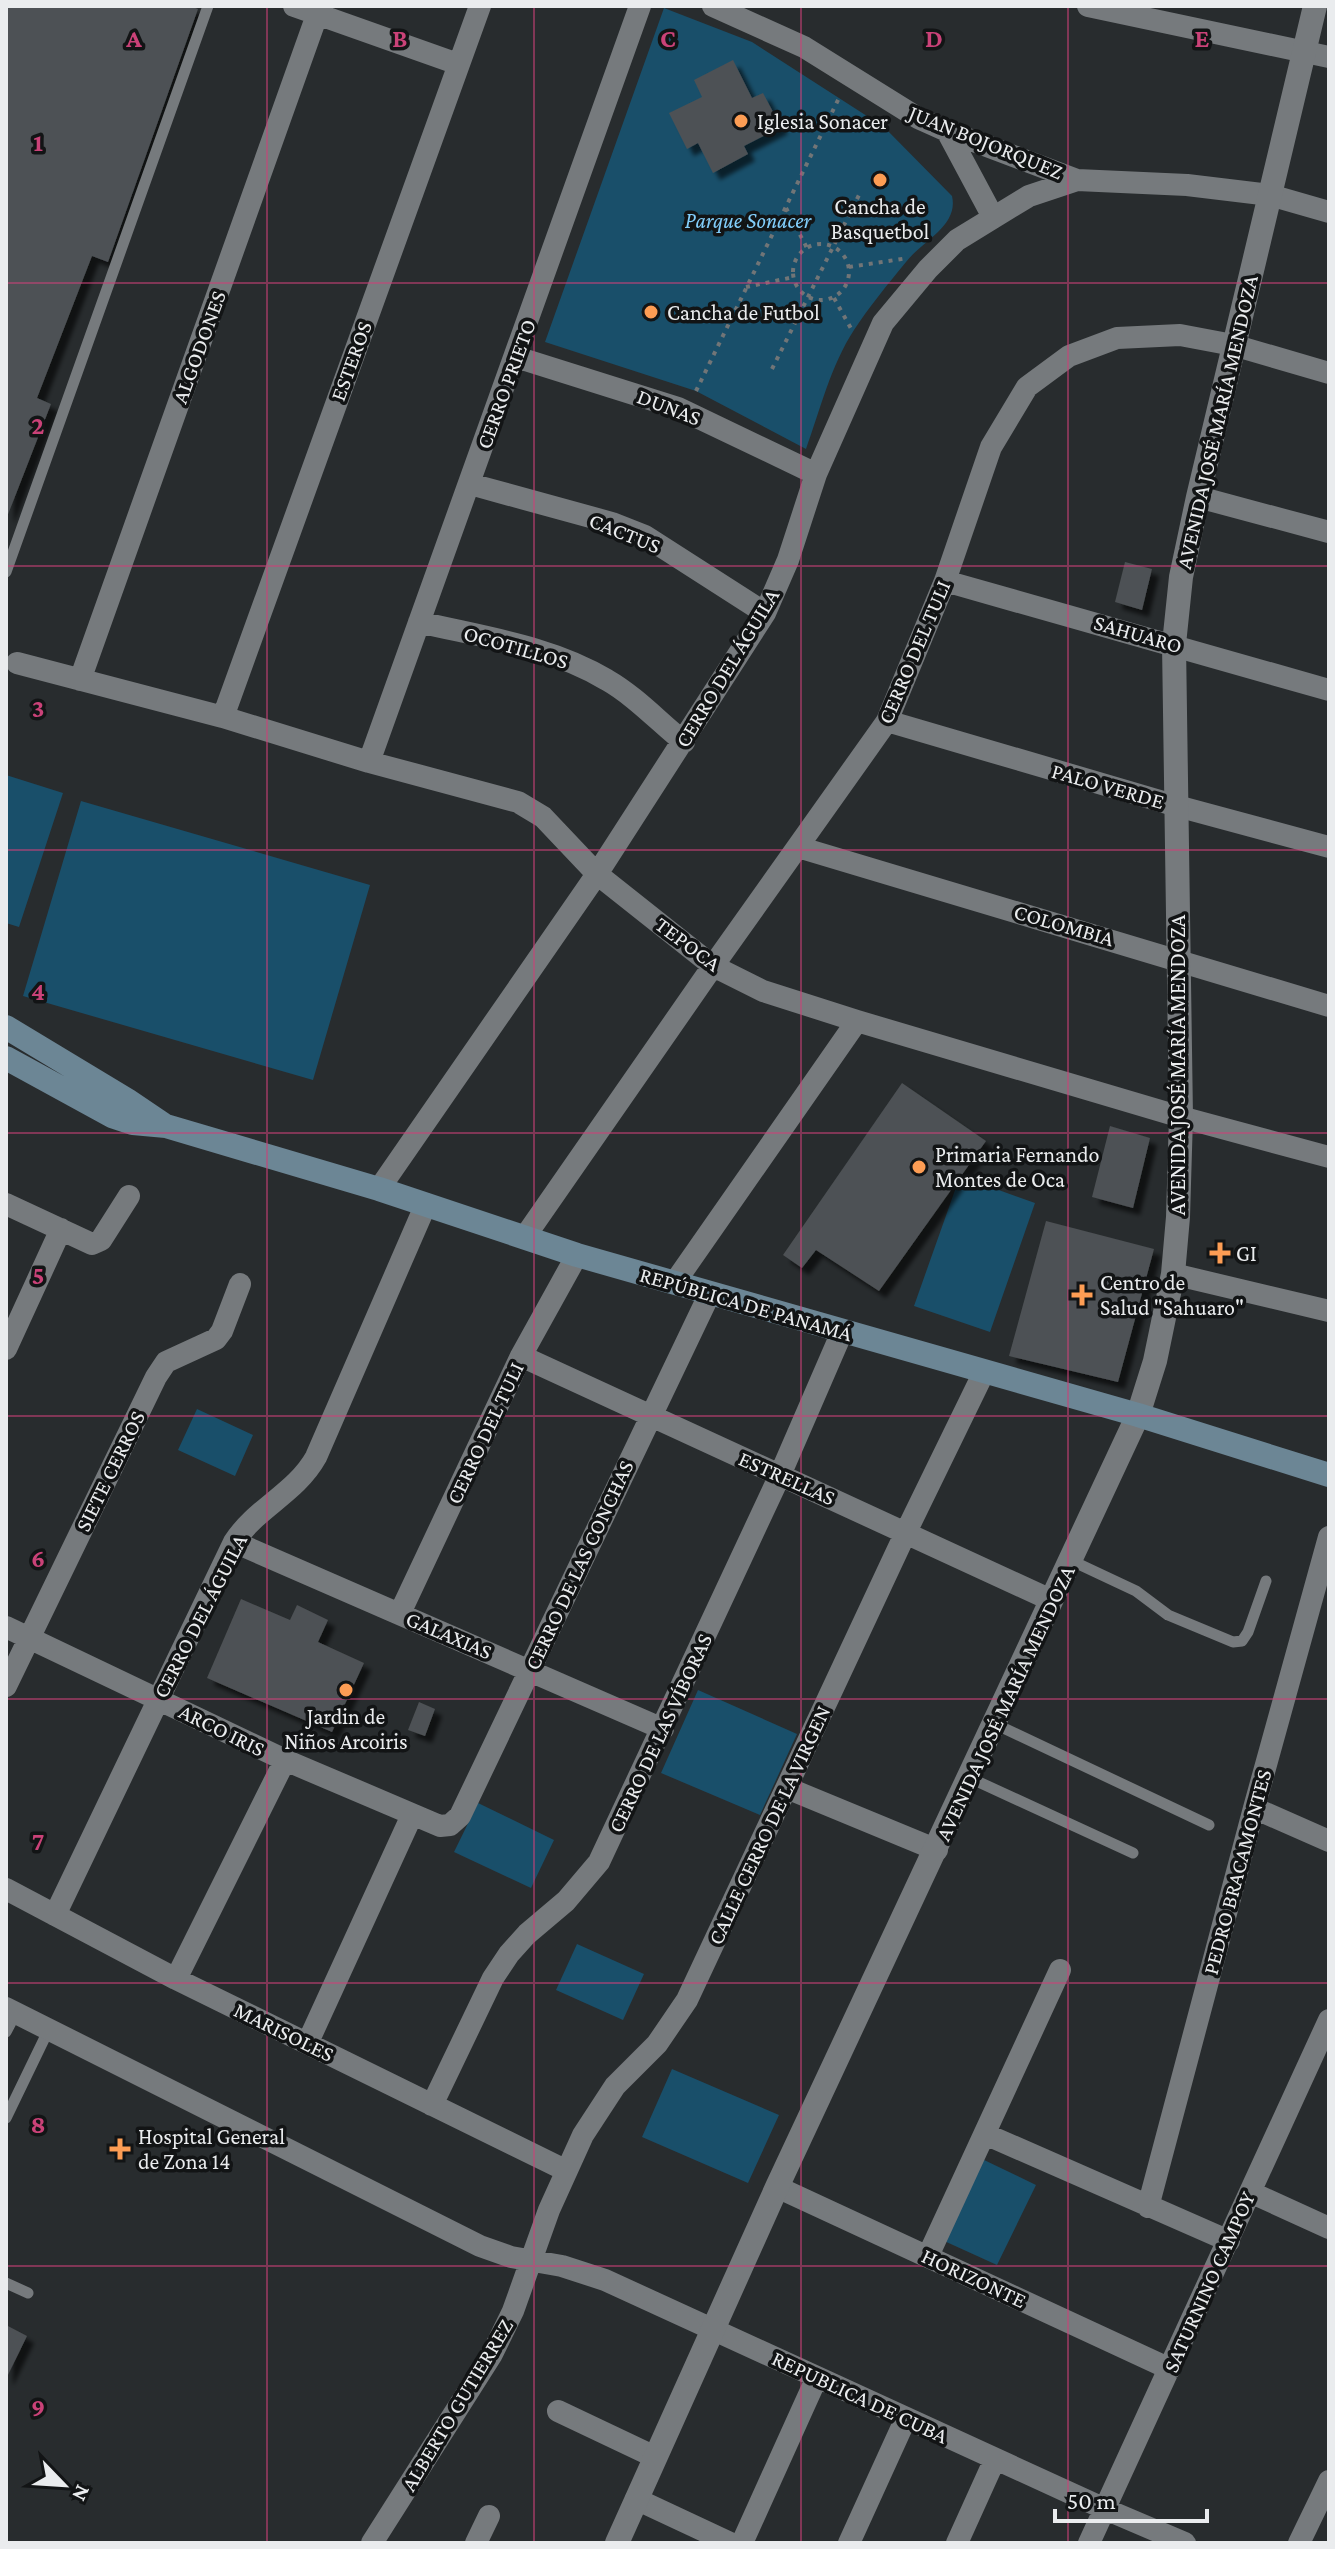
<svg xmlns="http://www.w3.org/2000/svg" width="1335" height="2549" font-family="'Crimson Pro',serif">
	<defs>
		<filter id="shadow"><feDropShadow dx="7" dy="7" stdDeviation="2" flood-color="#0009"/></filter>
	</defs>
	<rect width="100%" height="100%" fill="#282c2e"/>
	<path fill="#194f6a" d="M664,8l88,34 132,85 68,69c7,30 -30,45 -46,66 -18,22 -37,45 -52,68 -23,35 -34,80 -48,119l-110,-58 -151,-49z
		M6,775l57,18 -44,134 -13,-4z
		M81,801l289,84 -57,195 -290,-84z
		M960,1176l75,27 -45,129 -76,-26z
		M197,1409l56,26 -18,41 -57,-26z
		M698,1690l99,44 -37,81 -99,-42z
		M478,1803l76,37 -23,48 -77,-36z
		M577,1944l67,30 -21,46 -67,-30z
		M672,2069l107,46 -31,68 -106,-46z
		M982,2159l54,26 -39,80 -55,-25z"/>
	<path fill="#4d5154" filter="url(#shadow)" d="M6,6h184l8,3 -90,253 -16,-6 -55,142 14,6 -44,113z
		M733,60l19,38 11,-5 18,34 -37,19 4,8 -35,19 -15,-30 -11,6 -18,-36 33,-16 -8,-17z
		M1125,562l27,7 -10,41 -27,-8z
		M902,1083l84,58 -107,150 -63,-41 -14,18 -19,-13z
		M1110,1126l40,12 -17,70 -41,-11z
		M1046,1221l108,28 -36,133 -109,-26z
		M241,1599l49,21 7,-15 31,15 -10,22 46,21 -32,69 -125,-54z
		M419,1702l16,7 -10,27 -17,-6z
		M6,2325l21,11 -21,43z"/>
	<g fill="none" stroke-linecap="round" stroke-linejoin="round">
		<path stroke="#717577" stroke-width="4" stroke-dasharray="4 6" stroke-linecap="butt" d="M786,208l21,40
			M793 272a28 28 0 1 1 56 0a28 28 0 1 1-56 0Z
			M849,267l59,-9
			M746,287l48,-10
			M834,298l19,34
			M772,369l89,-178
			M696,391l143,-293"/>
		<path stroke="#767a7d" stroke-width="11" d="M6,572l202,-566
			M1070,1560l66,31 32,24 65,27 9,-1 6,-9 18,-51
			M995,1724l214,101
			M970,1778l163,75
			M6,2032l10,-19
			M6,2118l43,-89
			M6,2283l22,10"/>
		<path stroke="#767a7d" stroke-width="22" d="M294,6l164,58
			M713,6l91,41 114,71 29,13 130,49 110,5 83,10 59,17
			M1088,6l241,51
			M947,131l46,86
			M516,357l162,51 138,66
			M470,484l142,39 33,13 120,77
			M1198,497l131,35
			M945,581l384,109
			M419,622c63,15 132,24 188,58 28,16 52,42 77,62
			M17,663l206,54 146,45 149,40 25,15 54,57 116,92 50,25 94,30 324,96 148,40
			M80,680l237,-665
			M223,717l257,-711
			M887,721l290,85 152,41
			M369,762l271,-756
			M798,847l531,159
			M379,1189l218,-315 168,-261 23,-53 28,-86 67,-151 45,-54 29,-29 72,-44 48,-16
			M6,1204l86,40 9,-4 28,-44
			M524,1238l189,-272 174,-245 58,-140 46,-134 36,-60 42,-31 48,-18 63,-3 53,10 96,28
			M1173,1274l156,37
			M675,1282l182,-261
			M6,1349l55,-120
			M521,1356l530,244
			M234,1542l429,187
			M400,1613l121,-257 56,-101
			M6,1627l279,133 155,66 10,-1 10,-9 250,-523
			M6,1686l150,-309 10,-15 50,-23 6,-8 18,-47
			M787,1788l150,62
			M1254,1808l75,33
			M6,1889l170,90 389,191
			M55,1915l179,-373c22,-34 62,-49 82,-85l110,-253
			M176,1979l109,-219
			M6,2008l474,238 31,11 51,9 43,14 500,229 80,34
			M308,2042l104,-227
			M432,2105l61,-127 16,-24 18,-20 39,-33 33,-39 181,-387 62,-143
			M985,2134l244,107
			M777,2187l393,182
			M1250,2192l79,36
			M1148,2207l106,-399 75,-271
			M928,2256l132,-286
			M558,2411l97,46
			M636,2499l94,44
			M372,2543l120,-189 21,-43 36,-101 34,-75 32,-49 42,-42 30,-44 219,-468 78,-160
			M476,2543l13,-27
			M742,2543l75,-166
			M849,2543l57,-125
			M957,2543l38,-84
			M1089,2543l240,-523
			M1299,2543l30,-62"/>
		<path stroke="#767a7d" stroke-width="24" d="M617,2543l160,-356 361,-772 17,-54 18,-87 5,-57 3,-100 -7,-473 7,-67 17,-80 117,-491"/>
		<path stroke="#6c8695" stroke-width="24" d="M6,1027l121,73 37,25
			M6,1058l106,58 21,7 33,3 213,63 198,66 561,160 191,60"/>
	</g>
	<path fill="none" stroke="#ca4278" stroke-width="2" stroke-opacity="0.55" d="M267,6v2537M534,6v2537M801,6v2537M1068,6v2537M6,283h1323M6,566h1323M6,850h1323M6,1133h1323M6,1416h1323M6,1699h1323M6,1983h1323M6,2266h1323"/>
	<g fill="#fd9d54" stroke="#121415" stroke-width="3">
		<circle cx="741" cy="121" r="8"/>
		<circle cx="880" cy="180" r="8"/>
		<circle cx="651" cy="312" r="8"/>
		<circle cx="919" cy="1167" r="8"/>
		<path d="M1216 1241h8v8h8v8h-8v8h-8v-8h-8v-8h8z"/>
		<path d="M1078 1283h8v8h8v8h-8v8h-8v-8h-8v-8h8z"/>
		<circle cx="346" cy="1690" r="8"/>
		<path d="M116 2137h8v8h8v8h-8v8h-8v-8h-8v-8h8z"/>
	</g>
	<g text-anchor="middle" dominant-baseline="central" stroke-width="7" stroke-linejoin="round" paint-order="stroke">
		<g font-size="22" fill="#eaecee" stroke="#121415" text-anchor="start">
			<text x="757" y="121">Iglesia Sonacer</text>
			<text x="880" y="206" text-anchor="middle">Cancha de<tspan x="880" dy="25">Basquetbol</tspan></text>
			<text x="667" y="312">Cancha de Futbol</text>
			<text x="935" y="1154">Primaria Fernando<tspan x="935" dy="25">Montes de Oca</tspan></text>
			<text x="1236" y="1253">GI</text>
			<text x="1100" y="1282">Centro de<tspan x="1100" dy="25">Salud "Sahuaro"</tspan></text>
			<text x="346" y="1716" text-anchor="middle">Jardin de<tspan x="346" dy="25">Niños Arcoiris</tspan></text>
			<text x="138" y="2136">Hospital General<tspan x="138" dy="25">de Zona 14</tspan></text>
		</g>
		<g font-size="22" fill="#eaecee" stroke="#121415">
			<text transform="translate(986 142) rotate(22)">JUAN BOJORQUEZ</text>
			<text transform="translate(199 347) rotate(-70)">ALGODONES</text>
			<text transform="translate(351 361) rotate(-70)">ESTEROS</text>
			<text transform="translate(506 384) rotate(-70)">CERRO PRIETO</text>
			<text transform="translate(669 407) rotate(21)">DUNAS</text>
			<text transform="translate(1217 422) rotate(-77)">AVENIDA JOSÉ MARÍA MENDOZA</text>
			<text transform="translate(625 533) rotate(22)">CACTUS</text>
			<text transform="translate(1138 634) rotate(16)">SAHUARO</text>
			<text transform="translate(516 647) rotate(16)">OCOTILLOS</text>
			<text transform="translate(914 652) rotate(-67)">CERRO DEL TULI</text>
			<text transform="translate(727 668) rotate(-59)">CERRO DEL ÁGUILA</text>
			<text transform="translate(1108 786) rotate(16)">PALO VERDE</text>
			<text transform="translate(1064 925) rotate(16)">COLOMBIA</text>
			<text transform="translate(688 944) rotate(37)">TEPOCA</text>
			<text transform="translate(1177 1065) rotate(-90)">AVENIDA JOSÉ MARÍA MENDOZA</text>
			<text transform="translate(746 1304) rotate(16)">REPÚBLICA DE PANAMÁ</text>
			<text transform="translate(485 1433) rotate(-65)">CERRO DEL TULI</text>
			<text transform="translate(110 1471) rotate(-64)">SIETE CERROS</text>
			<text transform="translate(787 1478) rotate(24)">ESTRELLAS</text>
			<text transform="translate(579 1565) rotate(-65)">CERRO DE LAS CONCHAS</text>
			<text transform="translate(200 1616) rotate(-63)">CERRO DEL ÁGUILA</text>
			<text transform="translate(449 1635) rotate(23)">GALAXIAS</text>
			<text transform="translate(1005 1703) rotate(-65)">AVENIDA JOSÉ MARÍA MENDOZA</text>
			<text transform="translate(222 1730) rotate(26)">ARCO IRIS</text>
			<text transform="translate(660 1733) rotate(-65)">CERRO DE LAS VÍBORAS</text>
			<text transform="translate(769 1825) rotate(-65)">CALLE CERRO DE LA VIRGEN</text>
			<text transform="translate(1237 1872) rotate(-75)">PEDRO BRACAMONTES</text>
			<text transform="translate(284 2032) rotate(26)">MARISOLES</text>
			<text transform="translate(974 2278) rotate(25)">HORIZONTE</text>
			<text transform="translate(1209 2282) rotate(-66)">SATURNINO CAMPOY</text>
			<text transform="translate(860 2397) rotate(25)">REPUBLICA DE CUBA</text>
			<text transform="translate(457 2405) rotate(-59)">ALBERTO GUTIERREZ</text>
		</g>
		<g font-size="22" font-style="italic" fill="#82cefb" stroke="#121415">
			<text x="748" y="220">Parque Sonacer</text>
		</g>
	</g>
	<g font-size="26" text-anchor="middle" font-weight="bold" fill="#ca4278" stroke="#121415" stroke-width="7" stroke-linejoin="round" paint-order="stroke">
		<text x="134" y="47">A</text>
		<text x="400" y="47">B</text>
		<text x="668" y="47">C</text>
		<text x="934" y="47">D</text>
		<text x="1202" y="47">E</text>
		<text x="38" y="151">1</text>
		<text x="38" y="434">2</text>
		<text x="38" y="717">3</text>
		<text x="38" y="1000">4</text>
		<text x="38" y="1284">5</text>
		<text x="38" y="1567">6</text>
		<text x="38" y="1850">7</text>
		<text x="38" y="2133">8</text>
		<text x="38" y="2416">9</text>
	</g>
	<rect width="1335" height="2549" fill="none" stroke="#eaecee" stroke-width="16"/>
	<g transform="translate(64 2485) rotate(115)" stroke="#121415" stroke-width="6" paint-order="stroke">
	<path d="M0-6L14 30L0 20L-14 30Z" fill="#eaecee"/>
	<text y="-12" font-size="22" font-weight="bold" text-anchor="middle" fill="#eaecee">N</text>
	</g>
	<path d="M1055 2509v12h152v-12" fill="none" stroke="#eaecee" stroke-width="4"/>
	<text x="1067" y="2509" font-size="24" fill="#eaecee" stroke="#121415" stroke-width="6" paint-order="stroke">50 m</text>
</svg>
